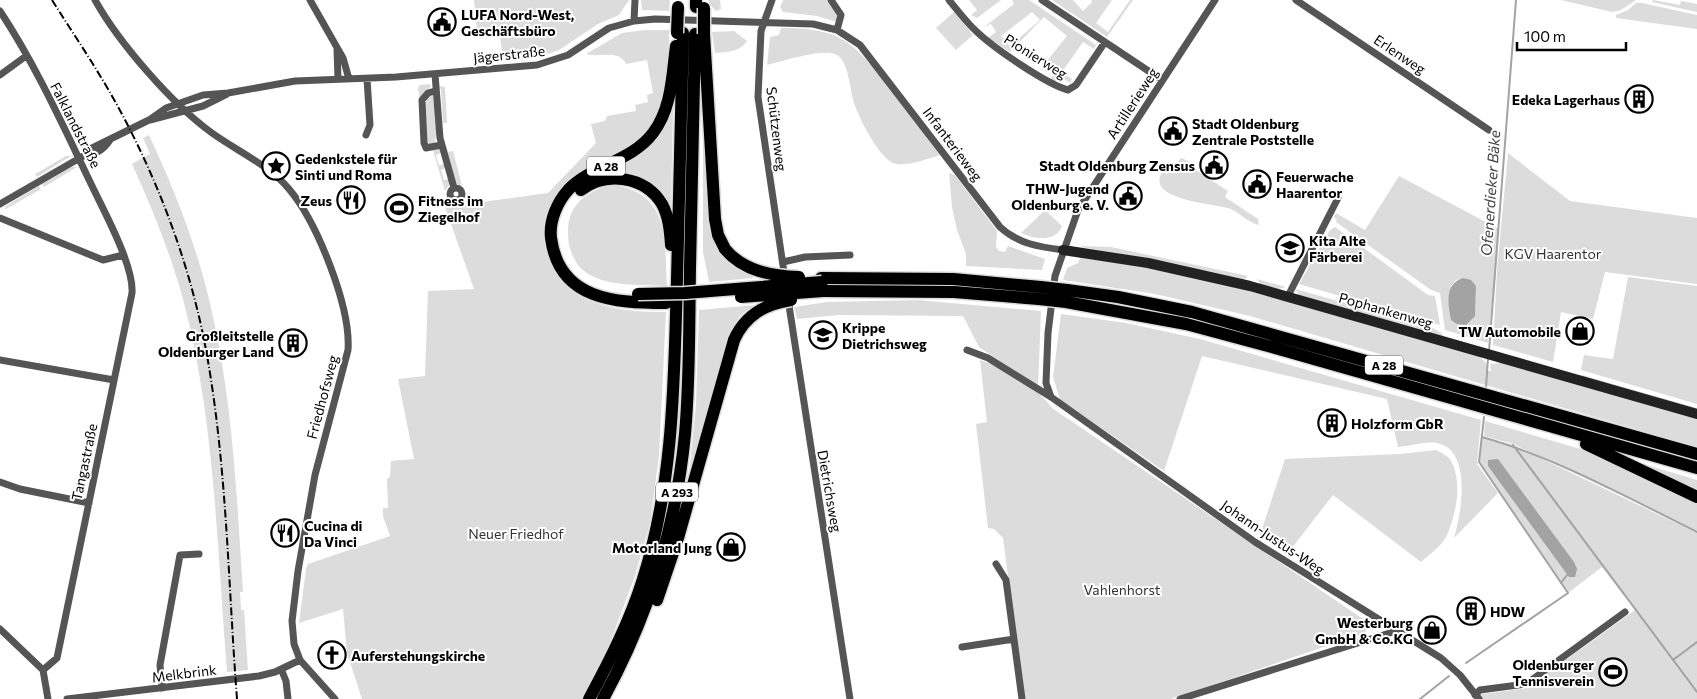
<svg xmlns="http://www.w3.org/2000/svg" width="1697" height="699" font-family="Commissioner,sans-serif">
	<rect width="100%" height="100%" fill="#fff"/>
	<path fill="#dcdcdc" fill-rule="evenodd" d="M474,0h155l-10,15 -21,9 -39,26 -17,6 -39,4 -4,-31 -22,2z
		M641,0h29l-1,11 -27,-1z
		M709,0h11l1,9 -5,2 -7,-7z
		M783,0h43l11,14v8l-20,-6 -34,-4 -3,-5z
		M969,0h32l-24,18 -6,-3 6,-5z
		M1012,0h17l67,45 -2,4 -11,-7 -21,30 10,7 -2,4 -9,-6 -7,5 -4,-2 7,-11 -9,-7 -6,8v-3l25,-31 -23,-19 -34,35 -22,-14 8,-6 -5,-8 -7,3 30,-23zM1032,12l8,8 -30,26 -9,-10z
		M1052,0h21l10,11 9,-9 -1,-2h21l-16,23 12,9 22,-32h3l-26,37z
		M1561,0h75l-15,10 -9,2z
		M1653,0l27,5 1,-4 16,3v8l-45,-10z
		M1636,3h6l55,12v14l-81,-11v-3l12,-5z
		M954,12l19,23 -17,15 -20,-22z
		M781,28c20,0 39,1 57,9 33,16 77,86 101,117l-1,2c-13,3 -28,10 -42,8 -16,-3 -37,-46 -42,-61 -4,-12 -5,-44 -19,-49 -16,-5 -51,7 -68,11l3,-28 9,-2z
		M645,30h24c0,30 -1,69 -18,96 -17,27 -52,28 -72,48 -8,8 -13,26 -19,37 -4,8 -15,21 -15,30 0,10 5,20 10,29 21,39 72,42 111,42l-7,144 -9,67 -15,53 -29,77 -25,46h-219l-15,-46 -4,-44 -44,14 7,-54 2,-5 82,-28 -7,-20v-8h5l-1,-29 3,-2 1,-16 23,-2 -16,-80 27,-3 3,-85 46,-2 -29,-82 103,-14 48,-50 -5,-19 14,-3 2,-5 29,-5 -1,-6 13,-3 -1,-7 6,-2 -6,-33 -21,4c-7,-15 -27,-6 -40,-10l36,-21z
		M734,31l13,10c-7,11 -20,11 -32,12l-3,-21z
		M703,78l11,163c11,21 18,24 39,33v4l-44,4 -6,-30z
		M420,85l10,-1 1,2 -11,13 -2,-11z
		M439,86l6,1 2,36h-4l-2,-33z
		M433,95l4,38 -3,11 -7,1 -1,-48z
		M671,106l2,1 -2,106 -19,-26 -59,-8 36,-19z
		M149,135c27,58 51,119 64,182 20,89 24,183 30,275h-3l1,18h3l4,60 -21,2c-10,-124 -12,-252 -44,-373 -13,-47 -31,-91 -51,-135l18,-10 -7,-16z
		M440,148l1,5 -5,2 3,10 5,-1 2,4 -5,2 3,10 5,-1v6l-4,6 -12,-41z
		M453,151l9,35 -7,-3 -7,-31z
		M1508,153l62,48 127,17v66l-92,-12 -12,47 -32,-7 -8,50 -60,-17 4,-75z
		M66,156h5l-34,21 -2,-3z
		M1181,158l12,5 -2,4 37,24 -3,6 33,22 1,6c-10,-2 -18,-11 -28,-16 -12,-5 -89,-8 -68,-38l4,3z
		M72,167h5l-33,20 -2,-3z
		M949,173l6,2 42,56 -1,16 3,4 6,1 3,-6 37,13 -3,11 -76,-4v-12l-9,-24 -5,-23z
		M1399,176l100,53 -11,114 -43,-13 -5,-37 -9,-3 -95,-68 1,-2 -3,-3 2,-4 29,17zM1463,278l13,8 -1,30 -24,-30 5,-6z
		M609,185c61,5 55,53 58,101 -26,-2 -61,2 -83,-15 -7,-5 -13,-18 -15,-26 -5,-35 9,-49 40,-60z
		M39,186l2,3 -37,21 2,-4z
		M1045,210l17,16c-6,17 -28,13 -41,7z
		M1335,227l93,68 7,1 5,29 -141,-41 31,-54z
		M1082,246l29,1 137,29 -4,4 -95,-21 -68,-12z
		M1080,258l67,9 71,15 260,73 8,8 2,8h3l-1,-7 9,-1v-2l198,57v29l-447,-131 -95,-22 -92,-14 4,-12 11,-5z
		M1628,277l69,9v118l-116,-34 3,-15 29,4z
		M1257,279l29,8 -7,2 -18,-4z
		M1295,289l136,38 12,7 -1,3 -142,-41z
		M917,300l124,11 -3,76 -59,-40 -16,-31 -125,-1 -41,4 -3,-12 33,-5z
		M756,305c-7,4 -14,8 -18,14 -13,19 -19,51 -24,73 -8,31 -18,62 -26,93l8,-80 3,-95z
		M1061,314l65,9 74,16 281,81 -4,44 21,29 -44,45c7,-23 19,-88 -17,-95 -11,-2 -27,3 -39,4l-11,-48 -185,-43 -38,115 -104,-71 -7,-23z
		M980,360c25,9 56,26 72,48l317,215 -4,10 -194,66h-147l-21,-161 -9,-9 -6,-1 -12,-104 11,-2z
		M1582,375l115,33v3l-116,-34z
		M1485,421l109,32 103,51v27l-184,-87 -29,-8z
		M1481,437l32,8 184,88v166h-218l-4,-4 52,-7 108,-78 -33,-43 -34,26 -89,-131z
		M1436,450c4,2 10,5 13,8 15,21 7,58 -3,79 -5,9 -17,18 -25,25l-88,-67 -45,58 -28,-18 25,-76 115,-5z
		M1640,463l57,17v11z"/>
	<path fill="#a3a3a3" d="M1463,278l8,2 5,6 -1,30 -9,9 -9,-1 -6,-4c-3,-16 -7,-36 12,-42z
		M1498,459l76,103 3,7 -2,8h-6l-81,-111v-6z"/>
	<g fill="none" stroke-linecap="round" stroke-linejoin="round">
		<path stroke="#a3a3a3" stroke-width="2" d="M1489,351l27,-351
			M1486,388l2,-30
			M1482,437c75,21 146,61 215,95
			M1513,445l184,247
			M1561,583l6,-8
			M1673,660l24,-18
			M1466,663l102,-70 -89,-131 5,-45
			M1420,699l29,-23"/>
		<g stroke="#dbdbdb" stroke-width="15">
			<path id="highway" d="M696,7v-7
				M704,34l11,185 3,16 7,14
				M581,190c25,-19 64,-14 81,14 7,13 8,27 9,41
				M821,278l132,1 88,8
				M1067,290l51,7 74,15 505,142
				M823,291l131,1 85,7
				M1066,302l120,22 82,22 429,122
				M666,303c-51,0 -107,-3 -115,-65 -2,-17 6,-36 18,-49 24,-24 63,-28 84,-56 19,-25 19,-58 23,-87
				M1586,444l111,53
				M657,600l21,-62 56,-198
				M589,699c21,-39 41,-78 54,-120 31,-98 31,-199 34,-300 2,-82 4,-164 6,-246
				M603,699c45,-82 73,-172 82,-265 5,-55 4,-111 5,-166 2,-78 3,-156 5,-234"/>
		</g>
		<path stroke="#555" stroke-width="7" d="M95,0c24,43 77,104 117,133 25,18 57,32 77,56 28,33 62,118 59,161l-33,125 -17,96 -6,50 2,23 6,16 35,39
			M310,0l33,58 6,21
			M772,0l-11,31 -3,66 27,182
			M831,0l10,15 -4,15
			M949,0c9,11 18,23 28,32 17,16 69,52 91,58l8,-5 29,-43
			M1042,0l120,80
			M1215,0l-137,210 -23,66 -7,57 -2,50 5,14 204,145 186,116 19,17 19,24
			M1296,0l193,130
			M0,11c37,56 65,119 94,179 12,25 40,77 38,103l-75,365 -14,12
			M634,21l1,-21
			M337,49l1,30
			M435,74l5,64 14,50
			M0,75l26,-19
			M435,91l-7,2 -6,7 2,43 2,5 15,-3
			M150,120l53,-14 24,-12
			M366,135l4,-10 -3,-46
			M85,155c11,0 19,-6 25,-15
			M450 194a6 6 0 1 1 12 0a6 6 0 1 1-12 0Z
			M0,204l85,-49 3,-5 61,-30 17,-12 37,-13 25,-2 67,-12 101,-4 141,-12 31,-10 41,-27 25,-7 21,-2 158,5 24,6 23,15 140,182c18,17 40,20 63,23
			M0,218l103,42 20,-5
			M783,262l22,-5 45,-2
			M1288,296l50,-98
			M788,299l62,400
			M967,350l21,8 63,39
			M0,360l114,20
			M0,482l20,7 69,14
			M996,564l10,16 16,119
			M0,629l43,41 5,29
			M962,647l52,-8
			M281,669l5,12 2,18
			M162,688l-2,-23 20,-110 19,-1
			M1475,695l5,-5 46,-6 99,-72
			M67,699l192,-23 16,-4 25,-12
			M1180,699l216,-68"/>
		<path stroke="#222" stroke-width="10" d="M1063,250l85,13 102,23 447,128"/>
		<use href="#highway" stroke="#000" stroke-width="12"/>
		<path stroke="#000" stroke-width="2" stroke-dasharray="8 2.5 1 2.5" stroke-linecap="butt" d="M52,0c24,38 50,76 71,116 38,72 68,153 83,234 21,114 22,233 31,349"/>
		<g stroke="#dbdbdb" stroke-width="15" stroke-linecap="butt">
			<path id="highway-bridge" d="M704,8v26
				M677,33l1,-26
				M725,249c18,22 47,27 74,28
				M1041,287l26,3
				M638,294l47,-1 137,-11
				M741,297l82,-6
				M1039,299l27,3
				M734,340c11,-25 31,-36 57,-40"/>
		</g>
		<use href="#highway-bridge" stroke="#000" stroke-width="12"/>
	</g>
	<defs>
		<g id="civic-ring" transform="scale(1.4375)"><circle r="9.5" fill="#fff" stroke="#000" stroke-width="1.5"/><path d="M-.6-6.5H3V-4.5H.6V-3L4-1V1h2V6H-6V1h2V-1L-.6-3ZM-1.2 2.5V6h2.4V2.5Z" fill="#000"/></g>
		<g id="building-ring" transform="scale(1.4375)"><circle r="9.5" fill="#fff" stroke="#000" stroke-width="1.5"/><path d="M-4-6H4V6H1V3H-1V6H-4ZM-2.5-4.3h1.7v1.8h-1.7ZM.8-4.3h1.7v1.8H.8ZM-2.5-1h1.7V.8h-1.7ZM.8-1h1.7V.8H.8Z" fill="#000"/></g>
		<g id="sight-ring" transform="scale(1.4375)"><circle r="9.5" fill="#fff" stroke="#000" stroke-width="1.5"/><path d="M0-6L1.8-2.2L6-1.7L2.9 1.2L3.7 5.4L0 3.3L-3.7 5.4L-2.9 1.2L-6-1.7L-1.8-2.2Z" fill="#000"/></g>
		<g id="restaurant-ring" transform="scale(1.4375)"><circle r="9.5" fill="#fff" stroke="#000" stroke-width="1.5"/><path d="M-5-6h1v4h1v-4h1v4h1v-4h1v5L-1.5 .5V6h-2V.5L-5-1ZM5-6V6H3V1.5H1.5Q1.5-4 5-6Z" fill="#000"/></g>
		<g id="stadium-ring" transform="scale(1.4375)"><circle r="9.5" fill="#fff" stroke="#000" stroke-width="1.5"/><path d="M0-5a6.5 5 0 1 0 0 10a6.5 5 0 1 0 0-10ZM-3.5-1.8h7v3.6h-7Z" fill="#000"/></g>
		<g id="school-ring" transform="scale(1.4375)"><circle r="9.5" fill="#fff" stroke="#000" stroke-width="1.5"/><path d="M0-5L7-2L0 1L-7-2ZM-4 1L0 2.5L4 1V4Q0 6-4 4Z" fill="#000"/></g>
		<g id="shop-ring" transform="scale(1.4375)"><circle r="9.5" fill="#fff" stroke="#000" stroke-width="1.5"/><path d="M-5-2.5h2.3a2.7 3.5 0 0 1 5.4 0H5L5.5 6h-11ZM-1.5-2.5h3a1.5 2.3 0 0 0-3 0Z" fill="#000"/></g>
		<g id="church-ring" transform="scale(1.4375)"><circle r="9.5" fill="#fff" stroke="#000" stroke-width="1.5"/><path d="M-1.2-6h2.4v3.5h3.3v2.4h-3.3V6h-2.4V-.1h-3.3v-2.4h3.3Z" fill="#000"/></g>
	</defs>
	<g fill-rule="evenodd">
		<use href="#civic-ring" x="442" y="22"/>
		<use href="#building-ring" x="1639" y="99"/>
		<use href="#civic-ring" x="1173" y="131"/>
		<use href="#civic-ring" x="1214" y="165"/>
		<use href="#sight-ring" x="276" y="166"/>
		<use href="#civic-ring" x="1257" y="184"/>
		<use href="#civic-ring" x="1128" y="196"/>
		<use href="#restaurant-ring" x="351" y="200"/>
		<use href="#stadium-ring" x="399" y="208"/>
		<use href="#school-ring" x="1290" y="248"/>
		<use href="#shop-ring" x="1580" y="331"/>
		<use href="#school-ring" x="823" y="335"/>
		<use href="#building-ring" x="293" y="343"/>
		<use href="#building-ring" x="1332" y="423"/>
		<use href="#restaurant-ring" x="285" y="533"/>
		<use href="#shop-ring" x="731" y="547"/>
		<use href="#building-ring" x="1471" y="611"/>
		<use href="#shop-ring" x="1432" y="630"/>
		<use href="#church-ring" x="332" y="655"/>
		<use href="#stadium-ring" x="1613" y="672"/>
	</g>
	<g text-anchor="middle" dominant-baseline="central" stroke-width="4" stroke-linejoin="round" paint-order="stroke">
		<g fill="#fff" stroke="#4c4c4c" stroke-width="1">
			<rect x="587" y="156.5" width="38" height="19" rx="4"/>
			<rect x="1365" y="355.5" width="38" height="19" rx="4"/>
			<rect x="656" y="482.5" width="42" height="19" rx="4"/>
		</g>
		<g font-size="12" font-weight="bold" fill="#000">
			<text x="606" y="166">A 28</text>
			<text x="1384" y="365">A 28</text>
			<text x="677" y="492">A 293</text>
		</g>
		<g font-size="14" font-weight="bold" fill="#000" stroke="#fff" text-anchor="start">
			<text x="461" y="14">LUFA Nord-West,<tspan x="461" dy="16">Geschäftsbüro</tspan></text>
			<text x="1620" y="99" text-anchor="end">Edeka Lagerhaus</text>
			<text x="1192" y="123">Stadt Oldenburg<tspan x="1192" dy="16">Zentrale Poststelle</tspan></text>
			<text x="295" y="158">Gedenkstele für<tspan x="295" dy="16">Sinti und Roma</tspan></text>
			<text x="1195" y="165" text-anchor="end">Stadt Oldenburg Zensus</text>
			<text x="1276" y="176">Feuerwache<tspan x="1276" dy="16">Haarentor</tspan></text>
			<text x="1109" y="188" text-anchor="end">THW-Jugend<tspan x="1109" dy="16">Oldenburg e. V.</tspan></text>
			<text x="332" y="200" text-anchor="end">Zeus</text>
			<text x="418" y="200">Fitness im<tspan x="418" dy="16">Ziegelhof</tspan></text>
			<text x="1309" y="240">Kita Alte<tspan x="1309" dy="16">Färberei</tspan></text>
			<text x="842" y="327">Krippe<tspan x="842" dy="16">Dietrichsweg</tspan></text>
			<text x="1561" y="331" text-anchor="end">TW Automobile</text>
			<text x="274" y="335" text-anchor="end">Großleitstelle<tspan x="274" dy="16">Oldenburger Land</tspan></text>
			<text x="1351" y="423">Holzform GbR</text>
			<text x="304" y="525">Cucina di<tspan x="304" dy="16">Da Vinci</tspan></text>
			<text x="712" y="547" text-anchor="end">Motorland Jung</text>
			<text x="1490" y="611">HDW</text>
			<text x="1413" y="622" text-anchor="end">Westerburg<tspan x="1413" dy="16">GmbH &amp; Co.KG</tspan></text>
			<text x="351" y="655">Auferstehungskirche</text>
			<text x="1594" y="664" text-anchor="end">Oldenburger<tspan x="1594" dy="16">Tennisverein</tspan></text>
		</g>
		<g font-size="14" fill="#000" stroke="#fff">
			<text transform="translate(509 54) rotate(-6)">Jägerstraße</text>
			<text transform="translate(1400 54) rotate(34)">Erlenweg</text>
			<text transform="translate(1036 56) rotate(32)">Pionierweg</text>
			<text transform="translate(1132 103) rotate(-57)">Artillerieweg</text>
			<text transform="translate(76 125) rotate(63)">Falklandstraße</text>
			<text transform="translate(777 129) rotate(83)">Schützenweg</text>
			<text transform="translate(953 144) rotate(53)">Infanterieweg</text>
			<text transform="translate(1386 310) rotate(16)">Pophankenweg</text>
			<text transform="translate(322 397) rotate(-75)">Friedhofsweg</text>
			<text transform="translate(84 462) rotate(-78)">Tangastraße</text>
			<text transform="translate(830 491) rotate(80)">Dietrichsweg</text>
			<text transform="translate(1273 537) rotate(34)">Johann-Justus-Weg</text>
			<text transform="translate(184 673) rotate(-7)">Melkbrink</text>
		</g>
		<g font-size="14" fill="#333" stroke="#fff">
			<text x="1553" y="253">KGV Haarentor</text>
			<text x="516" y="533">Neuer Friedhof</text>
			<text x="1122" y="589">Vahlenhorst</text>
		</g>
		<g font-size="15" font-style="italic" fill="#444" stroke="#fff">
			<text transform="translate(1490 193) rotate(-86)">Ofenerdieker Bäke</text>
		</g>
	</g>
	<path d="M1517 42v8h109v-8" fill="none" stroke="#000000" stroke-width="2.5"/>
	<text x="1524" y="42" font-size="15" fill="#000000" stroke="#ffffff" stroke-width="4" paint-order="stroke">100 m</text>
</svg>
